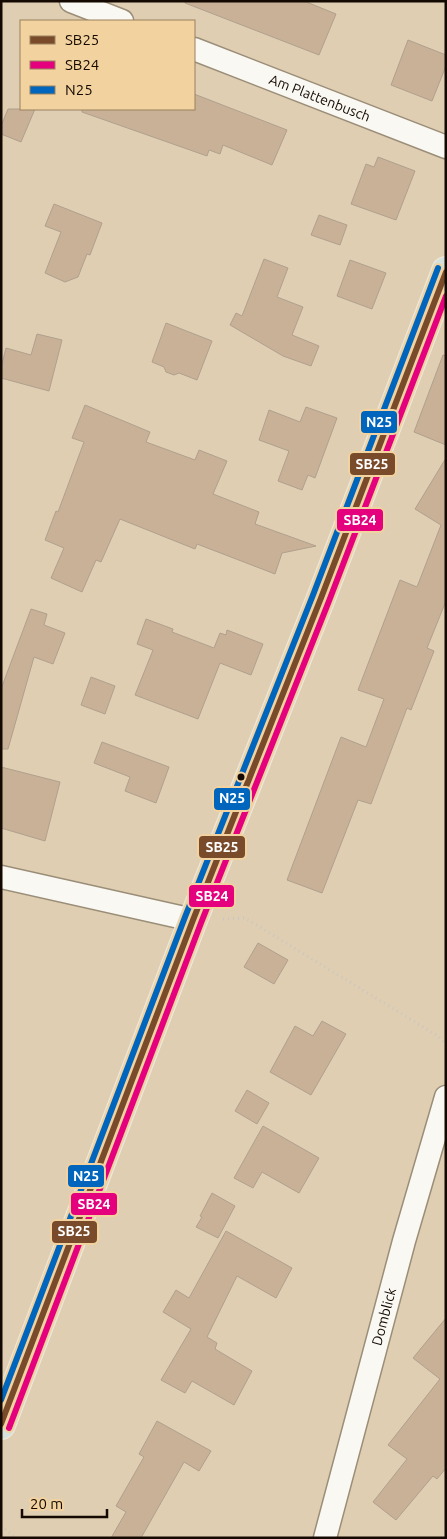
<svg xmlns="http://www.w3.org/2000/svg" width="447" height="1539" font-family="Ubuntu,sans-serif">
	<rect width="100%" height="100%" fill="#dfceb2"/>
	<path fill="#c9b197" stroke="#b0a08d" d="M185,1h119l32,13 -17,41 -134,-52z
		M408,40l38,15v11l-14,35 -41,-16z
		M194,94l93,36 -15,35 -49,-20 -3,9 -11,-4 -2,6 -125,-44v-3h112z
		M8,109h27l-14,33 -20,-8v-8z
		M378,157l37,14 -19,49 -45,-16 15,-40 8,3z
		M54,204l48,19 -12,32 -3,-1 -9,23 -13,5 -20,-9 16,-41 -16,-6z
		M319,215l28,10 -7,20 -29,-10z
		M264,259l24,9 -11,29 26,10 -11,28 27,11 -8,20 -28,-10 -53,-31 6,-12 6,3z
		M350,260l36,13 -14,36 -35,-13z
		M166,323l46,18 -15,39 -18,-7 -5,2 -8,-3 -2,-5 -12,-5z
		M37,334l25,6 -13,51 -48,-13v-10l5,-20 25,7z
		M443,355l3,1v89l-32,-13z
		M85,405l65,27 -4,10 49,18 4,-10 28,11 -14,33 46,18 -4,12 61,22 -34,7 -7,21 -78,-30 -2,5 -75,-30 -19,43 -5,-2 -14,32 -31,-14 13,-30 -19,-8 11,-29 2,1 26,-70 -12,-4z
		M306,407l31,11 -22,60 -7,-3 -6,15 -24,-9 11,-30 -30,-11 10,-30 31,12z
		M446,458v143l-19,47 7,3 -23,59 -4,-2 -36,96 -13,-4 -36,93 -35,-13 54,-143 25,10 18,-48 -26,-9 42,-110 17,7 24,-62 -26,-16z
		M31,609l16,5 -3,11 21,8 -12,31 -19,-7 -26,92h-7v-60z
		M146,619l27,10 -1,3 42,16 6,-15 6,2 1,-5 36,14 -12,31 -31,-12 -22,56 -63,-24 18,-45 -16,-6z
		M91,677l24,9 -10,28 -24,-9z
		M102,742l67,25 -13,36 -31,-12 5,-14 -36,-14z
		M1,767l59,15 -15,59 -44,-13z
		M258,943l30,17 -14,24 -30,-17z
		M322,1021l24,13 -35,61 -41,-23 25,-46 18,10z
		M247,1090l22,13 -12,21 -22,-13z
		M263,1126l56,32 -20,35 -37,-21 -9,16 -19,-10z
		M212,1193l23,13 -17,32 -22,-11 6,-10 -2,-1z
		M226,1231l66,37 -16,30 -39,-22 -30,61 10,6 -2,6 37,22 -18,34 -42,-24 -7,12 -24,-13 30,-51 -28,-17 13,-22 13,8z
		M446,1318v150l-9,11 -4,-3 -37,44 -23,-18 34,-43 -19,-14 52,-66 -27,-21z
		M157,1421l54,30 -12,20 -15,-9 -43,76h-30l15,-26 -10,-6 28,-49 -5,-3z"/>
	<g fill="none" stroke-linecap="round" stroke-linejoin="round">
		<g stroke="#9b8e78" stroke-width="25">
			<g id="minor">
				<path d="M71,1l51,20"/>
				<path id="s1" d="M194,49l252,98"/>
				<path d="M1,877l192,43"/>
				<path id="s2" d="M325,1538l79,-297 42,-144"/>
			</g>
		</g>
		<g stroke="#f1e9dc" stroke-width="30">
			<path id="primary" d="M1,1425l192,-505 128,-322 125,-327"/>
		</g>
		<path stroke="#cbc6bf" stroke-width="3" stroke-dasharray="1 4" stroke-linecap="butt" d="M223,919l22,-1 193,118 8,9
			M1,1526l15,12"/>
		<use href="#minor" stroke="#faf8f3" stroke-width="22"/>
		<use href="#primary" stroke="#d6e1dc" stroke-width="28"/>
		<g stroke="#f2d29f" stroke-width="10">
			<path id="bus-1" d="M1,1424l192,-504 128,-322 125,-326"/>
		</g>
		<g stroke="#f2d29f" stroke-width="10">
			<path id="bus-2" d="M9,1428l192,-505 128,-322 117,-305"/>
		</g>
		<g stroke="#f2d29f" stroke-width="10">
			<path id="bus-3" d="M1,1400l184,-483 128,-322 125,-327"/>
		</g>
		<use href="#bus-1" stroke="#7a4b2a" stroke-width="6"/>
		<use href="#bus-2" stroke="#e5007d" stroke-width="6"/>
		<use href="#bus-3" stroke="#0065bd" stroke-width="6"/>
	</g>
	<circle fill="#140900" stroke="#f2d29f" stroke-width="2" cx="241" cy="777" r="4.5"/>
	<g text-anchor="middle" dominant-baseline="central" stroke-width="5" stroke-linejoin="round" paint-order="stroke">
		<g font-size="14" fill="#140900" stroke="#f2d29f">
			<text stroke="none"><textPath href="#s1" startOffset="135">Am Plattenbusch</textPath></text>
			<text stroke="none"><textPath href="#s2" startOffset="229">Domblick</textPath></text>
		</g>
	</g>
	<g stroke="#f2d29f" stroke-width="2">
		<rect x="360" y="410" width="38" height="24" rx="5" fill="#0065bd"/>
		<rect x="349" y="452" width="47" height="24" rx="5" fill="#7a4b2a"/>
		<rect x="336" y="508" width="48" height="24" rx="5" fill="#e5007d"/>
		<rect x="213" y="787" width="38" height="24" rx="5" fill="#0065bd"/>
		<rect x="198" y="835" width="48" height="24" rx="5" fill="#7a4b2a"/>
		<rect x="188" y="884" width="47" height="24" rx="5" fill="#e5007d"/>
		<rect x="67" y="1164" width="38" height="24" rx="5" fill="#0065bd"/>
		<rect x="70" y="1192" width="48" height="24" rx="5" fill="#e5007d"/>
		<rect x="51" y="1220" width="47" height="24" rx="5" fill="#7a4b2a"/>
	</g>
	<g font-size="14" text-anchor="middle" font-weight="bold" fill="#fff">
		<text x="379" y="427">N25</text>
		<text x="372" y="469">SB25</text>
		<text x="360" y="525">SB24</text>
		<text x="232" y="803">N25</text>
		<text x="222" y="852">SB25</text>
		<text x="212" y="901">SB24</text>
		<text x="86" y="1181">N25</text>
		<text x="94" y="1209">SB24</text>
		<text x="74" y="1236">SB25</text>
	</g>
	<rect width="447" height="1539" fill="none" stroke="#140900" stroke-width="5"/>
	<rect x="20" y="20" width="175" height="90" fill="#f2d29f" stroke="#99825f"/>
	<rect x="30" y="36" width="25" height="8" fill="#7a4b2a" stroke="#99825f"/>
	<text x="65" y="45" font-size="15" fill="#140900">SB25</text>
	<rect x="30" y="61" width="25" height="8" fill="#e5007d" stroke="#99825f"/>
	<text x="65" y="70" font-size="15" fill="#140900">SB24</text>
	<rect x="30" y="86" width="25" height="8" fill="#0065bd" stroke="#99825f"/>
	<text x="65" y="95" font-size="15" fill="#140900">N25</text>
	<path d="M22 1509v8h85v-8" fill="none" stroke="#140900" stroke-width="2.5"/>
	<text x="30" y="1509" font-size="15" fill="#140900" stroke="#f2d29f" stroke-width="4" paint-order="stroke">20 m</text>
</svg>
